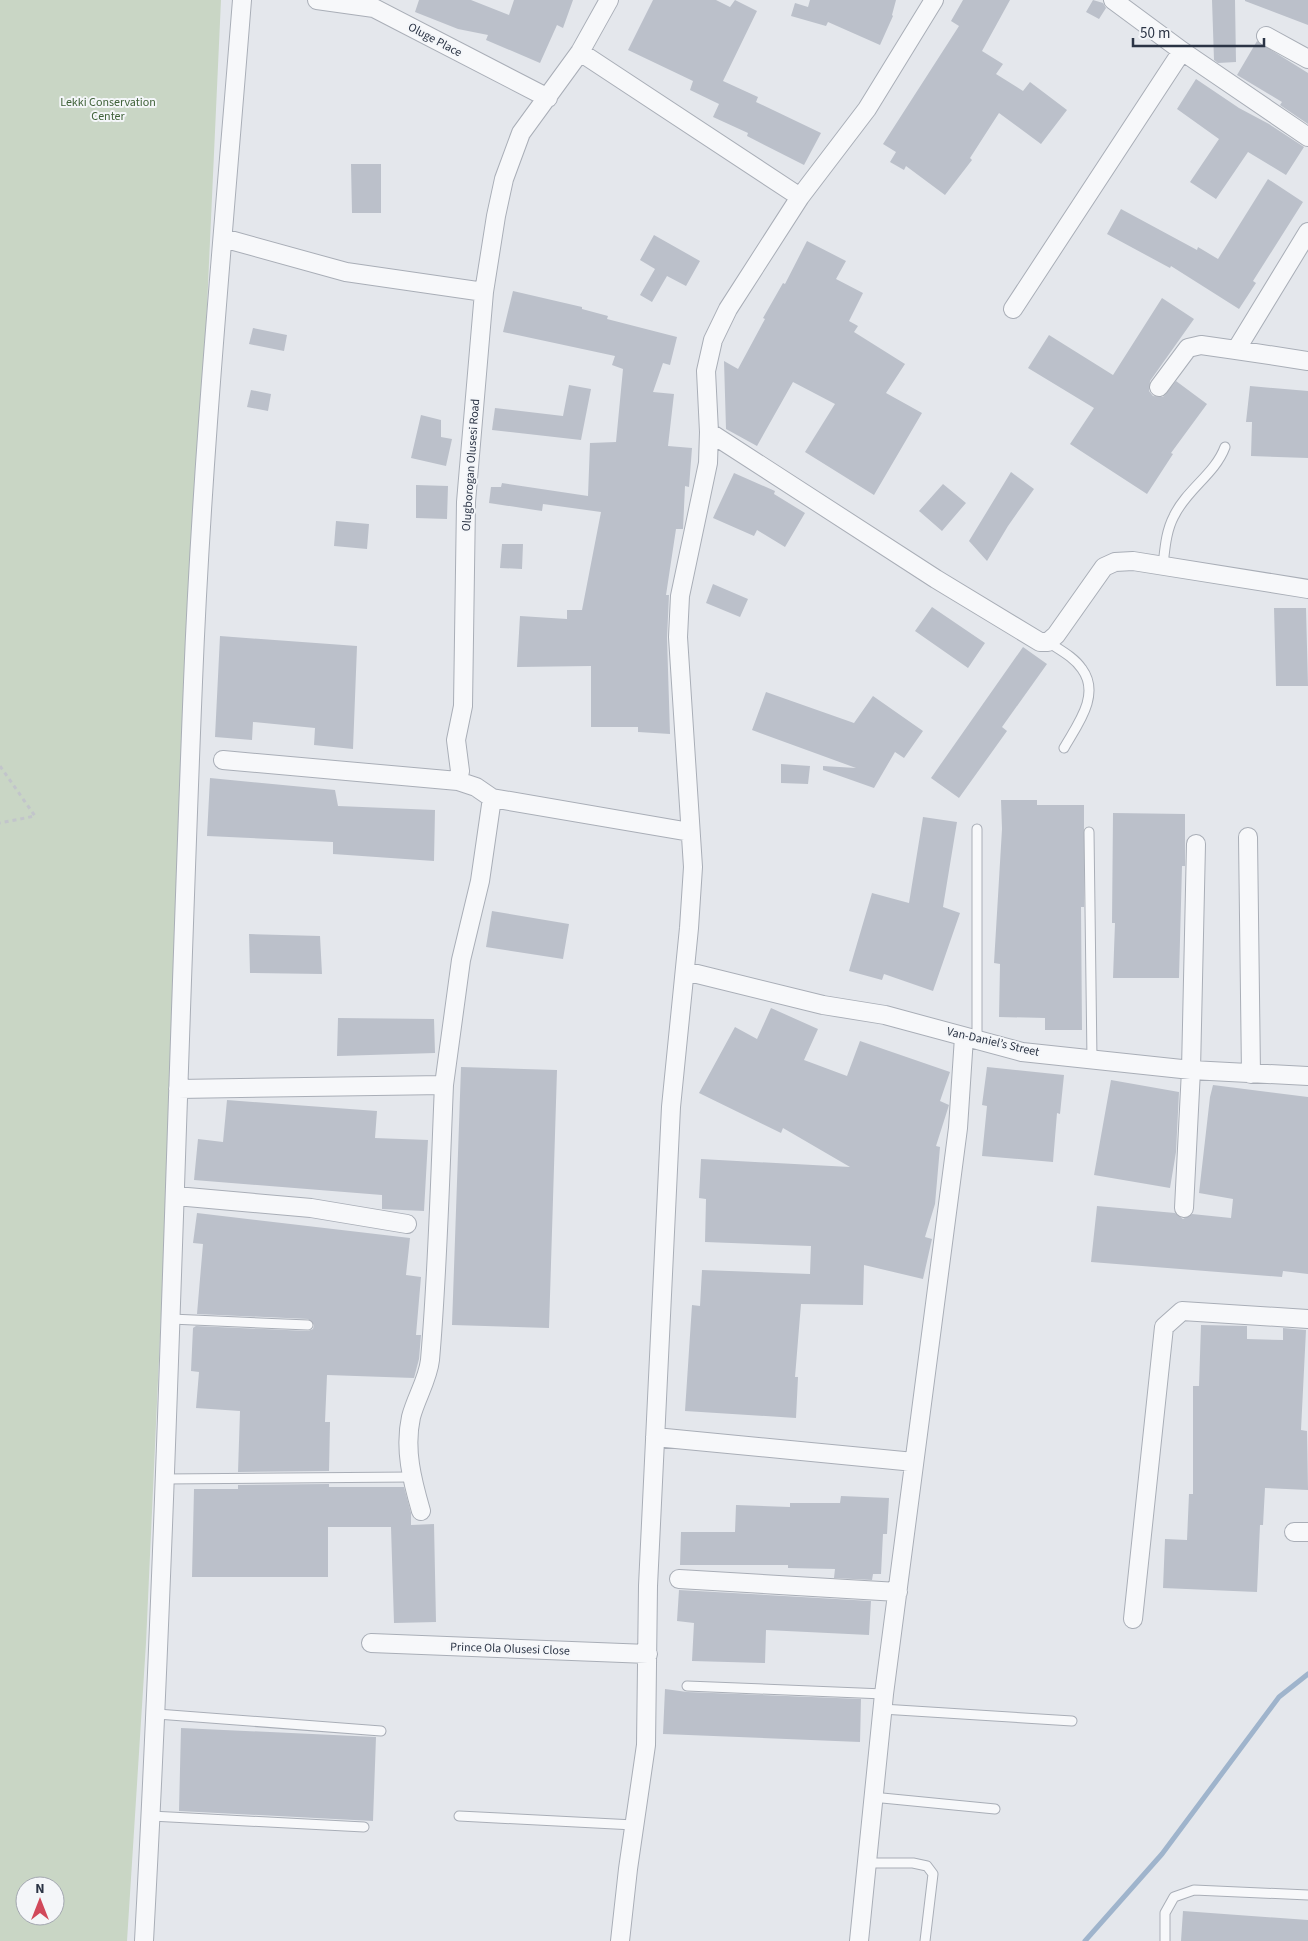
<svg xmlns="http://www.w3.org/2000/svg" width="1308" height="1941" font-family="'Source Sans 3',sans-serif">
	<rect width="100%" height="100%" fill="#e4e7ec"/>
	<path fill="#c9d6c5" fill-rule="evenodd" d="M0,0h221l-75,1643 -19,298h-127zM25,1886h30v30h-30z"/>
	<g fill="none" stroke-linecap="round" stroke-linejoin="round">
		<path stroke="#9fb4cc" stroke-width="5" d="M1085,1941l77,-87 117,-157 29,-23"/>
	</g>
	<path fill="#bbc0ca" d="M419,0h52l38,15 5,-15h59l-10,28 -6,-3 -17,38 -54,-23 2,-5 -30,-6 -43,-17z
		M653,0h63l14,7 5,-7 22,11 -34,70 35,16 -2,5 65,31 -17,32 -57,-29 1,-3 -35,-16 6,-13 -29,-14 3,-9 -65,-31z
		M810,0h86l-4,15 1,1 -13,29 -52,-23 -2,4 -35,-10 4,-13 13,4z
		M963,0h47l-28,51 21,13 -7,10 27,17 7,-9 37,28 -26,34 -42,-31 -29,45 2,2 -27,35 -39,-29 -2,4 -14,-8 6,-10 -13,-8 76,-118 -8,-5z
		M1093,0l10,3 3,5 -7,11 -13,-7z
		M1212,0h23l1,62 -18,1 -4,-3z
		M1245,0h63v25l-63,-24z
		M1257,41l51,32v51l-28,-19 2,-3 -45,-27z
		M1196,79l43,29 30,16 35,23 -18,28 -38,-23 -32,47 -26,-17 29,-43 -42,-30z
		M351,164h30v49h-29z
		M1268,179l35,23 -50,79 3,2 -17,26 -68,-43 -1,2 -63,-34 14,-25 76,41 1,-3 20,12z
		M654,235l46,26 -14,25 -19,-10 -15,26 -12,-7 15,-26 -15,-9z
		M807,241l39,20 -10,18 27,14 -14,28 9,5 -4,6 51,32 -19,29 36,20 -48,82 -69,-43 30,-48 -42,-22 -36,64 -31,-17 -2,-68 14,8 27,-50 -2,-1 20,-35 2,1z
		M513,291l69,16v2l26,7 -1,3 70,18 -7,28 -7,-2 -10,29 21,2 -6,52 24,2 -3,39 -4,-1 -2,43h-7l-10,66h3l-2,43 3,96 -32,-2v-5h-47v-61l-74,1 3,-51 47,3v-9h15l19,-98 -58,-8 -1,7 -53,-8 2,-16h10l1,-4 86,13 2,-53 26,-1 7,-73 -11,-4 3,-9 -112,-24z
		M1162,298l32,21 -44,62 -1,10 4,5 10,1 13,-16 31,23 -36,49 2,1 -26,40 -77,-50 24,-36 -66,-40 21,-33 64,40z
		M253,328l34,7 -3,16 -35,-7z
		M569,385l22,4 -10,51 -89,-10 3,-22 68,8z
		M1250,386l58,5v67l-57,-2 1,-34h-6z
		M251,390l20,4 -3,17 -21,-4z
		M421,415l20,5v17l11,2 -6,27 -35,-8z
		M1011,472l23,17 -26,37 -21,35 -18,-20z
		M734,473l41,18 -1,3 31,19 -20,34 -28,-17 -3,6 -41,-18z
		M943,484l23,19 -24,28 -23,-20z
		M416,485l32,1 -1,33 -31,-1z
		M336,521l33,3 -2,25 -33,-3z
		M502,544h21l-1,25 -22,-1z
		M713,584l35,15 -8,18 -34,-14z
		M932,607l53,36 -17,25 -53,-37z
		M1274,608h32l2,78h-32z
		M220,636l137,10 -4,103 -39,-4 1,-17 -62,-6 -1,18 -37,-3z
		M1023,647l24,17 -45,63 5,4 -48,67 -28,-20z
		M766,692l88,31 19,-27 50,35 -19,27 -9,-6 -21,36 -51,-18v-4l33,2 -104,-38z
		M781,764l29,2 -2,18 -27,-1z
		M210,778l125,12 3,16 97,4 -1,51 -101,-7v-12l-126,-6z
		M1001,800h36v5h47v102h-3l1,123h-37v-12l-46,-1 1,-53 -6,-1 8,-134z
		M1113,813l72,1v52h-3l-3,112h-66l2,-55h-3z
		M923,817l34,5 -14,85 17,6 -27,78 -49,-17 -2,6 -33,-9 23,-78 37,10z
		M492,911l77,13 -6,35 -77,-12z
		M249,934l71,2 2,38 -72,-1z
		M771,1008l47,21 -14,31 43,16 13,-35 90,31 -10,29 9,4 -13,41 4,1 -5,57 -10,33 7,2 -9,40 -59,-14 -1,40 -62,-1 -6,73h3l-2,41 -111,-7 7,-106 8,1 2,-36 108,4 1,-28 -106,-4 1,-43 -7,-1 2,-39 149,8 -67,-39 -2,5 -82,-40 36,-66 22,12z
		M338,1018l96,1 1,34 -98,3z
		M461,1067l96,3 -8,258 -97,-3z
		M987,1067l77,8 -4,39 -3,-1 -4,49 -71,-6 5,-50 -5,-1z
		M1111,1080l68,12 -3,60 -6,36 -76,-13z
		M1213,1085l95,12v177l-25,-3 -1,6 -191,-15 6,-56 78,7 8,6 9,-5 39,4 2,-19 -34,-6 11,-96z
		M227,1100l150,11 -2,27 53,2 -4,71 -42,-2v-14l-188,-15 4,-41 25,3z
		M197,1213l213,25 -4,37 15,2 -5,58h5l-2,24 -5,19 -87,-3 -2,47h5l-1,49 -91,1 2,-61 -44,-3 3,-36 -8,-1 2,-43 3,-2 112,5 5,-2 1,-4 -6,-6 -111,-5 6,-70 -10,-1z
		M1201,1325l46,1v13l36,1v-12l23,2 -5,100 6,1 1,59 -43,-2 -2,37h-3l-3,67 -94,-4 2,-49 22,1 2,-46h4v-108h6z
		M329,1484v3h75l7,26v12l23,-1 2,98 -42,1 -3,-96h-63v50h-136l2,-88h44v-4z
		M841,1496l48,2 -2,36h-4l-2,40h-8l-1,6 -38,-2 1,-9 -47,-1v-3h-108l1,-33h54l1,-27 54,2v-4h50z
		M679,1590l192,11 -2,34 -103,-5 -1,33 -73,-2 2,-38 -17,-2z
		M665,1689l22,3 174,7 -1,43 -197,-8z
		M181,1728l195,9 -3,84 -194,-10z
		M1183,1911l125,9v21h-127z"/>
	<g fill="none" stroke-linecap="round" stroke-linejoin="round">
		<g stroke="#a9aeb7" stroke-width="11">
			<path id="lane" d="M1163,565c2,-17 3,-34 11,-49 13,-27 41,-42 51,-69
				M1048,642c12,8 26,15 34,27 19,26 -5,56 -18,79
				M977,829v211
				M1089,832l3,228
				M171,1319l137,6
				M165,1479l246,-2
				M687,1686l197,8
				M882,1709l190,12
				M157,1714l224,17
				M872,1797l123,12
				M151,1816l213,11
				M459,1816l175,9
				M865,1863h48l14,3 6,8 -8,67
				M1165,1941v-28l9,-16 20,-7 114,5"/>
		</g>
		<g stroke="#a9aeb7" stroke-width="20">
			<path id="street" d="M317,0l57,8 174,90
				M609,0l-29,52 -59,81 -17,46 -8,37 -12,76 -18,210 -3,204 -7,34 4,31 -2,10 18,6 16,11 198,34
				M1113,0l69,51 126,86
				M1266,36l42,23
				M580,52l220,145
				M1308,232l-72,118 72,11
				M223,238l123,34 138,20
				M1013,309l169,-258
				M1159,387l29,-39 13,-3 35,5
				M709,432l227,147 104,63h8l8,-7 48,-68 11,-5 18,-1 175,28
				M223,760l235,21
				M1248,837l3,237
				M685,971l138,34 62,10 137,37 169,18 117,6
				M444,1085l17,-125 19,-79 12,-83
				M178,1089l266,-4c-4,92 -6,183 -14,275 -2,19 -14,38 -19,57 -7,32 1,63 10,94
				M176,1196l135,12 96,16
				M1184,1208l7,-138 5,-226
				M655,1437l259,25
				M1294,1532h14
				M679,1579l219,13
				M1133,1619l31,-292 18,-16 126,8
				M371,1643l277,11
				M144,1941c23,-419 32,-839 49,-1259 9,-228 31,-455 49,-682
				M620,1941l8,-72 18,-124 2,-159 23,-479 18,-179 4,-61 -15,-230 2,-41 28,-133 1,-31 -3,-61 7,-31 15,-31 72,-112 67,-88 67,-109
				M859,1941l25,-247 74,-566 6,-91"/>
		</g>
		<path stroke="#c2c5cb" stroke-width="3" stroke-dasharray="4 4" stroke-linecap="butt" d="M0,766l35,50 -35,7"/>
		<use href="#lane" stroke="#f7f8fa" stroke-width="9"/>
		<use href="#street" stroke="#f7f8fa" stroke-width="18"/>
	</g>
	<g text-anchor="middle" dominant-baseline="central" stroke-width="4" stroke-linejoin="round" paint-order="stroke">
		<g font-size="12" fill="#2b3445" stroke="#f4f6f9">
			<text transform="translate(435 40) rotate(28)">Oluge Place</text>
			<text transform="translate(471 465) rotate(-86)">Olugborogan Olusesi Road</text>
			<text transform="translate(993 1042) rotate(13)">Van-Daniel’s Street</text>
			<text transform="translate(510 1649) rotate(2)">Prince Ola Olusesi Close</text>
		</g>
		<g font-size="12" fill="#3f6138" stroke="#f4f6f9">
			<text x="108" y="102">Lekki Conservation<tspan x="108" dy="14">Center</tspan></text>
		</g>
	</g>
	<g transform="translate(40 1901)"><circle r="24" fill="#f4f6f9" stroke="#a4a8b1"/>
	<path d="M0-4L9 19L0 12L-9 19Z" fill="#d1495b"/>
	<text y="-8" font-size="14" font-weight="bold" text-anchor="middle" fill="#2b3445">N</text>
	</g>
	<path d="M1133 38v8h131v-8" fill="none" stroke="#2b3445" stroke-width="2.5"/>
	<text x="1140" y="38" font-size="15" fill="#2b3445" stroke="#f4f6f9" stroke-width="4" paint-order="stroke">50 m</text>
</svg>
